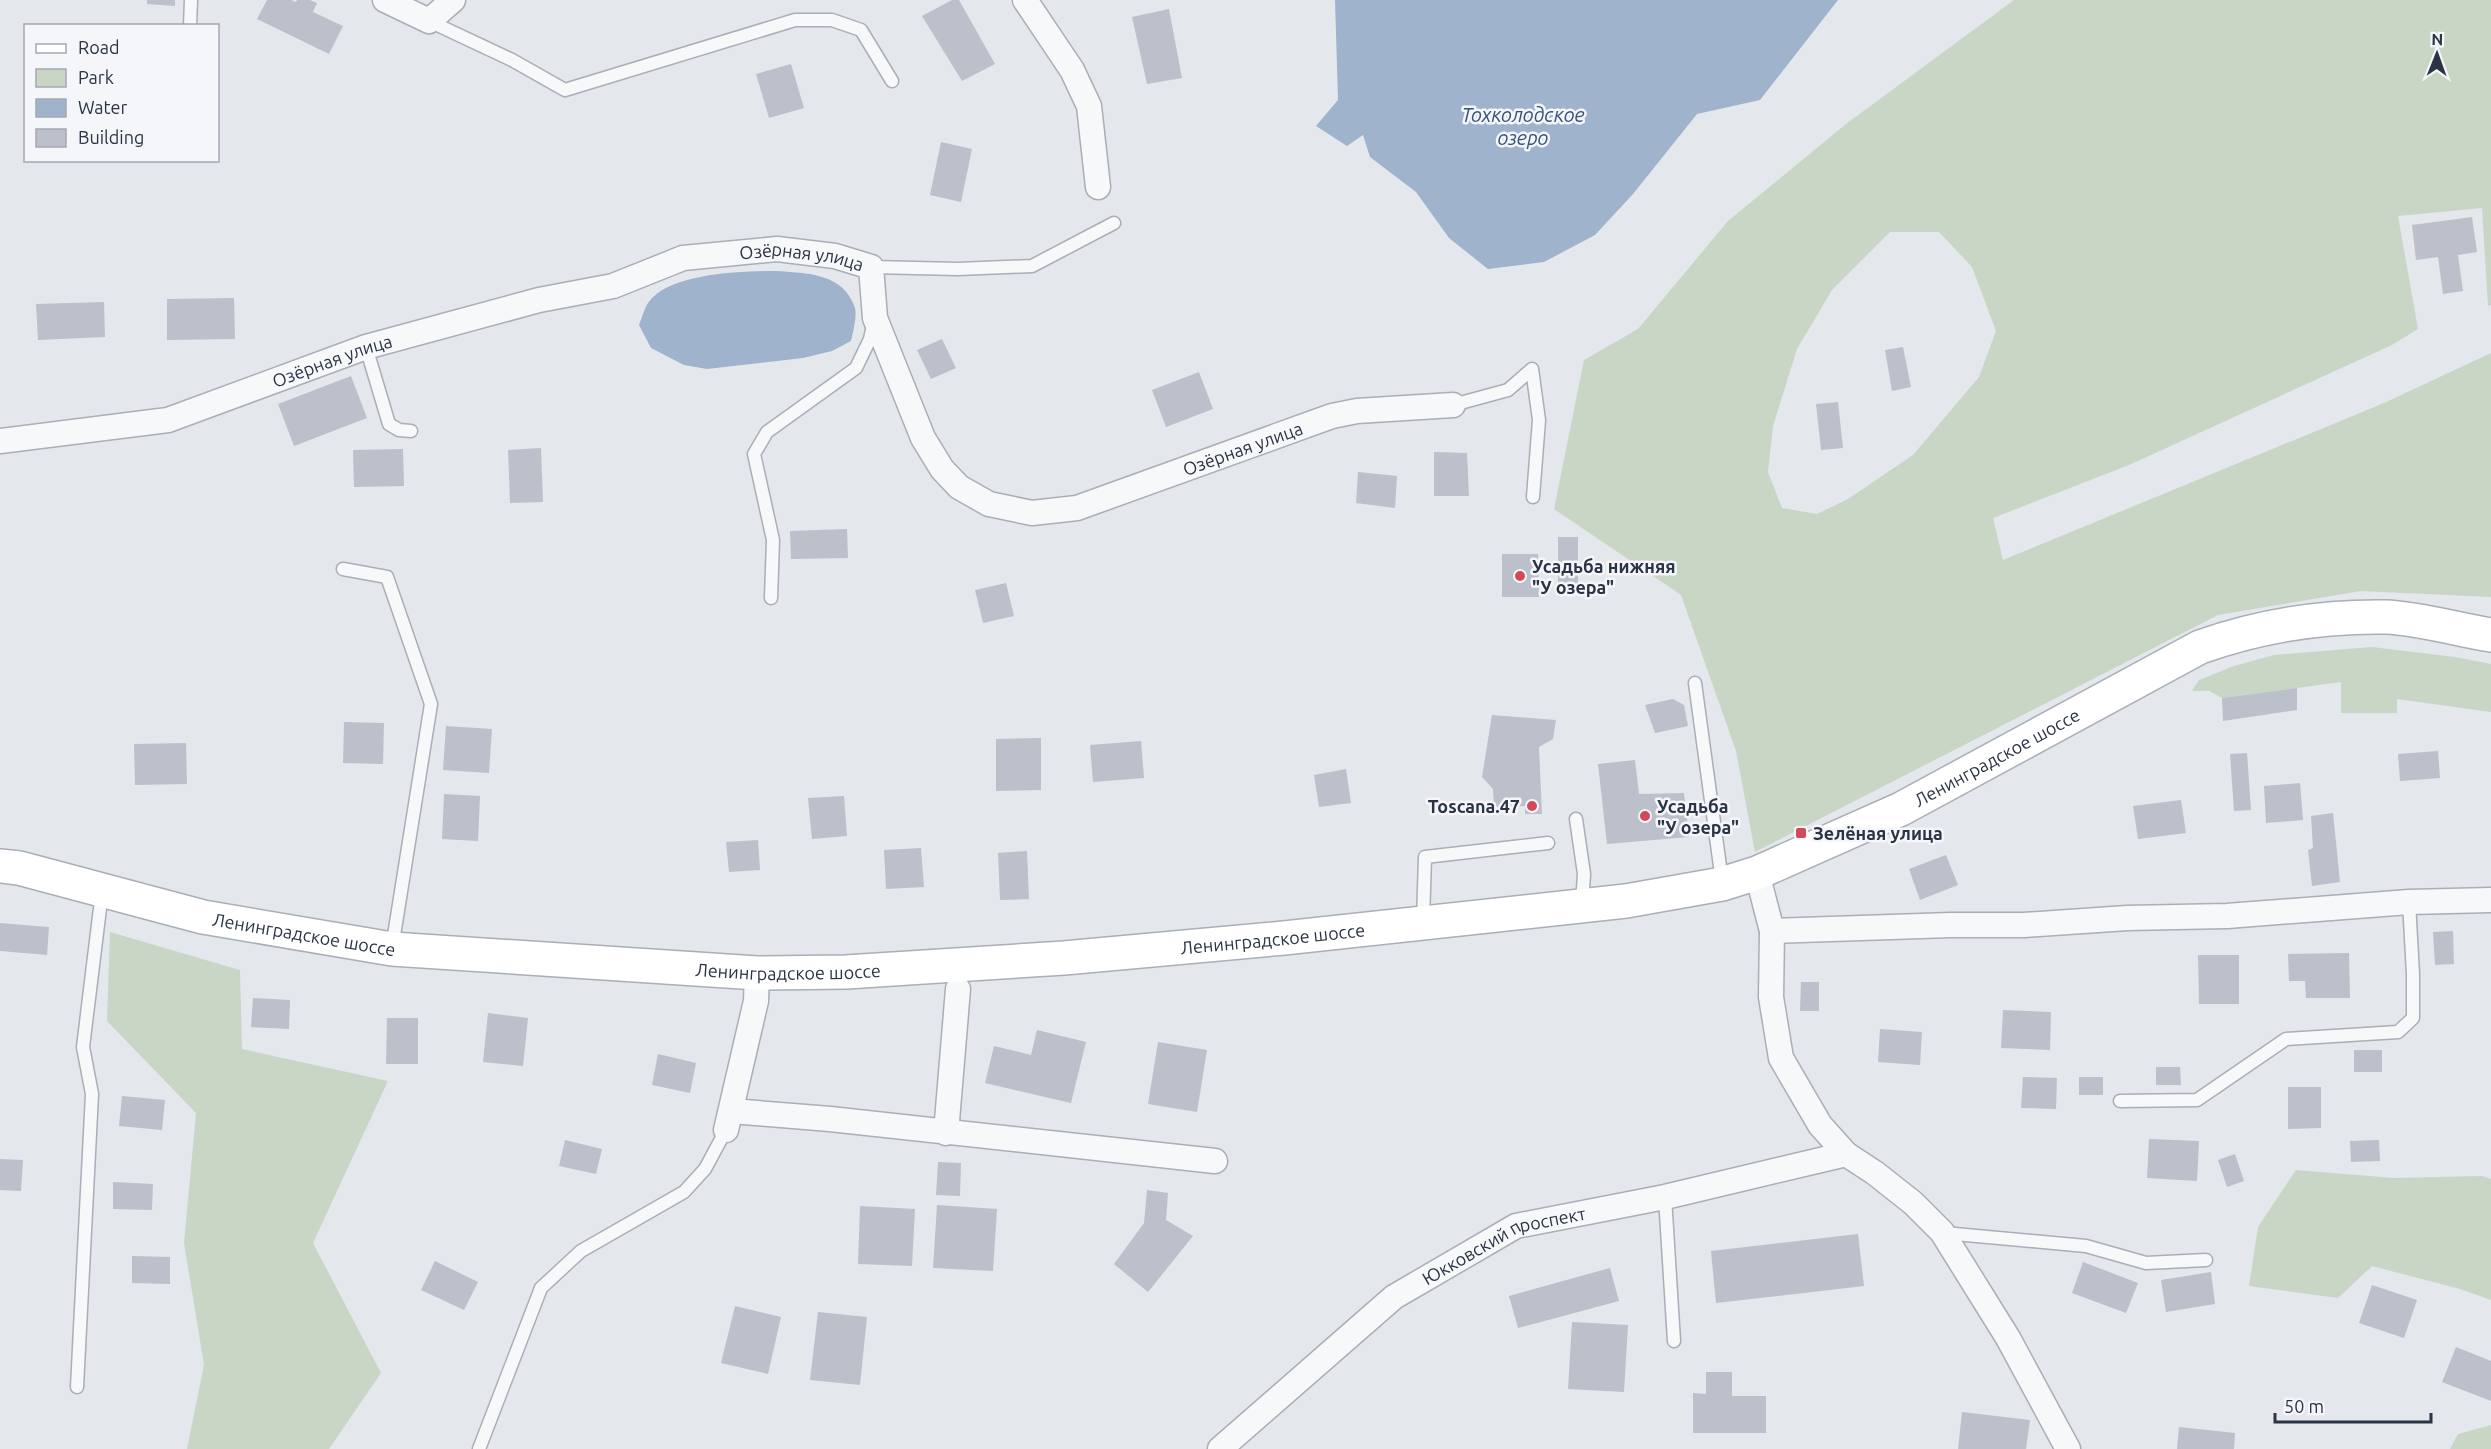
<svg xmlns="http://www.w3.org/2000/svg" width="2491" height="1449" font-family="Ubuntu,sans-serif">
	<rect width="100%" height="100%" fill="#e4e7ec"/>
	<path fill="#c9d6c5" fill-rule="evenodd" d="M2014,0h477v305l-3,1 -6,-98 -84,8 20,113 -26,16 -263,120 -136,53 10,42 381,-157 107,-50v244l-130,-6 -143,24 -463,237 -19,-101 -55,-156 -127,-86 30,-149 54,-31 90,-108 118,-97zM1890,232h49l33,35 24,64 -17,46 -66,78 -65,44 -31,15 -35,-6 -14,-36 5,-46 24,-77 35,-59z
		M2372,647l83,10 36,7v48l-94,-13v14h-56v-31l-119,16 -13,-7h-17l7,-11 35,-14 40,-11z
		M110,932l130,38 2,79 146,32 -75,162 68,130 -52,76h-142l17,-84 -20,-122 12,-130 -89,-92z
		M2296,1170l98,8 88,-2 9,3v121l-31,-11 -88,-23 -34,32 -89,-12 9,-59z
		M2491,1425v24h-41l8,-15z"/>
	<path fill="#9fb4cc" d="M1335,0h503l-78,100 -63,14 -64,80 -38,41 -51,27 -56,7 -39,-31 -33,-46 -46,-35 -7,-22 -16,11 -31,-20 22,-26z
		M776,271c30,2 68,2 79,37 2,9 -2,24 -4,33l-19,10 -29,7 -96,11 -23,-4 -33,-17 -12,-23c3,-7 5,-16 9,-22 20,-30 96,-32 128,-32z"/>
	<path fill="#bbc0ca" d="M147,0h28v6l-28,-2z
		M267,0h24l5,2 1,-2h13l7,3 -4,9 30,14 -14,28 -72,-35z
		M952,0h7l36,64 -33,17 -40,-65z
		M1169,9l13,69 -35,6 -15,-67z
		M791,64l13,44 -35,10 -13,-44z
		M941,142l31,7 -11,53 -31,-7z
		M2472,217l5,35 -19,3 5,36 -20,3 -5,-37 -22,3 -4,-35z
		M234,298l1,41 -68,1v-41z
		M104,302l1,35 -67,3 -2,-36z
		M942,339l14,29 -25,11 -14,-29z
		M1903,347l8,40 -19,4 -7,-41z
		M1199,372l14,37 -47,18 -14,-37z
		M351,376l16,42 -73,28 -16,-42z
		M1838,402l5,46 -22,2 -5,-46z
		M541,448l2,54 -33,1 -2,-53z
		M403,449l1,37 -50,1 -1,-37z
		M1434,452l33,1 2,43h-35z
		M1358,472l39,4 -2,32 -39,-5z
		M847,529l1,29 -57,1 -1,-28z
		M1558,537h20v49l-20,-2z
		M1502,554h36l1,43h-37z
		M1006,583l8,33 -31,7 -8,-33z
		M2297,688v22l-74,11 -1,-23z
		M1673,699l11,6 4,21 -33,7 -10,-28z
		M1492,715l64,5 -3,19 -14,8 3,67h-17v-8l-31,1 -1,-18 -11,-12z
		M344,722l40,1 -1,41 -40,-1z
		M446,726l46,3 -3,44 -46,-3z
		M1041,738v52l-45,1v-52z
		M1141,741l3,37 -51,4 -3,-37z
		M186,743l1,41 -52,1 -1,-41z
		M2438,751l2,27 -40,3 -2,-27z
		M2247,753l4,57 -17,1 -4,-57z
		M1635,760l4,34 45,-1 5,44 -82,7 -9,-80z
		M1346,769l5,34 -32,4 -5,-32z
		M2300,783l3,37 -37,3 -2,-37z
		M444,794l36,2 -2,45 -36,-2z
		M844,796l3,40 -35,3 -4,-41z
		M2181,800l5,33 -48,6 -5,-33z
		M2333,813l7,69 -28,4 -4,-36 5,-2 -2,-32z
		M758,840l2,30 -31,2 -3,-30z
		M921,848l3,39 -38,2 -2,-39z
		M1027,851l2,48 -29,1 -2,-47z
		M1946,855l12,30 -38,15 -11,-31z
		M0,923l49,4 -2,28 -47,-4z
		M2453,931l1,33 -19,1 -2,-33z
		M2349,953l1,45h-44l-1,-17h-16l-1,-27z
		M2198,955h41v49h-40z
		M1801,982h18v29h-19z
		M253,998l37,2 -1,29 -38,-2z
		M2003,1010l48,2 -1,38 -49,-2z
		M488,1013l40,5 -5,48 -40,-4z
		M387,1018h31v46h-32z
		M1880,1029l42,3 -2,33 -42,-3z
		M1037,1030l49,12 -15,61 -86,-20 9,-37 37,9z
		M1158,1042l49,8 -10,62 -49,-8z
		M2354,1050h28v22h-28z
		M658,1054l38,9 -6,30 -38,-8z
		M2156,1067h24l1,18h-25z
		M2023,1077l34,1 -1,31 -35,-1z
		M2079,1077h24v18h-24z
		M2288,1087h33v41l-33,1z
		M122,1096l43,4 -3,30 -43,-4z
		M2149,1139l50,2 -2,40 -50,-3z
		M565,1140l37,9 -6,25 -37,-8z
		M2379,1140l1,21 -29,1 -1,-21z
		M2235,1154l9,27 -17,6 -9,-27z
		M0,1159l23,1 -2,31 -21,-1z
		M938,1162l23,1 -1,33 -24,-1z
		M113,1182l40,2 -1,26 -39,-1z
		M1147,1190l21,3 -2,27 27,16 -45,56 -34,-28 30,-41z
		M937,1205l60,4 -4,62 -60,-3z
		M860,1206l55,3 -3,57 -54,-2z
		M1858,1234l6,52 -148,17 -5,-52z
		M132,1256l38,1v27l-38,-1z
		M435,1261l43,21 -14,28 -43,-20z
		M2083,1262l55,21 -12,30 -54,-20z
		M1610,1268l9,33 -101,27 -9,-32z
		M2211,1272l4,32 -49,8 -5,-32z
		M2372,1285l45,15 -13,38 -45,-15z
		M735,1306l46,11 -13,57 -47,-11z
		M818,1312l49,5 -7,68 -50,-5z
		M1572,1322l56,3 -4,67 -56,-3z
		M2456,1347l35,14v40l-49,-19z
		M1706,1372h26v24h34v37h-73v-40l13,1z
		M1962,1412l68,8 -4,29h-68z
		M2179,1427l56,6 -1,16h-57z"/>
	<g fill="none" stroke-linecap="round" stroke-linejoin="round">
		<g stroke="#a9aeb7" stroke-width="15">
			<path id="lane" d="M429,21l83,39 53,30 230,-70h37l29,10 31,51
				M190,26l1,-26
				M871,267l87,2 74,-3 82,-43
				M366,347l23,77 10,6 12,1
				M1532,369l7,51 -6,77
				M1453,405l55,-15 24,-21
				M343,569l44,8 44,127 -39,244
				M771,598l2,-58 -19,-86 13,-22 89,-64 14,-29 3,-14
				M1695,683l27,198
				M1576,819l8,55 -2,30
				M1423,921l2,-64 123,-14
				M2120,1101l77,-1 89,-61 112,-7 15,-14v-44l-4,-72
				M1665,1197l9,144
				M1944,1233l142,13 60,17 60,-3
				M77,1387l15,-293 -9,-47 19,-155
				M479,1449l62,-161 40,-37 103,-59 21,-23 21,-39"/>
		</g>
		<g stroke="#a9aeb7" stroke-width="27">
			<g id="street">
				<path d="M385,0l44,21 24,-21"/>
				<path d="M1025,0l47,70 17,36 9,81"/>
				<path id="s1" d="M0,441l168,-21 198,-73 173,-47 74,-14 70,-28 94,-9 58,7 36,11 4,51 48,120 19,31 17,18 30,17 43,9 45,-5 255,-92 25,-5 96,-6"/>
				<path d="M1757,873l15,58 -1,66 10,61 39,67 26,29 29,19 38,30 29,29 66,106 60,111"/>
				<path d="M1772,931l179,-6h73l103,-7 100,-2 182,-14 82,-2"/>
				<path d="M732,1111l98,8 385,42"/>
				<path d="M726,1130l30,-129 1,-28"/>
				<path d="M946,1133l12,-144"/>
				<path id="s2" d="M1220,1449l174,-152 122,-71 149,-29 181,-43"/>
			</g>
		</g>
		<g stroke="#a9aeb7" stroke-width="36">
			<g id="secondary">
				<path id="s3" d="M0,866l19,2 184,49 189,32 365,24 89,-1 218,-14 220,-20 342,-37 96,-17 35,-11 144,-64 299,-162c59,-21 124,-31 186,-30 31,1 74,13 105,18"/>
			</g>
		</g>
		<use href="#lane" stroke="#f7f8fa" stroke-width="12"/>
		<use href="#street" stroke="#f7f8fa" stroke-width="24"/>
		<use href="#secondary" stroke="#fff" stroke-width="33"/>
	</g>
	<g fill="#d1495b" stroke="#f4f6f9" stroke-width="2">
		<circle cx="1520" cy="576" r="6"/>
		<circle cx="1532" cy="806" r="6"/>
		<circle cx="1645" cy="816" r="6"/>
		<rect x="1795" y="827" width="12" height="12" rx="3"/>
	</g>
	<g text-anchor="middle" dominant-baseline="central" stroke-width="5" stroke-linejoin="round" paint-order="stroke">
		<g font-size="18" fill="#2b3445" stroke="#f4f6f9">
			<text stroke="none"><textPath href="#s1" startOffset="830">Озёрная улица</textPath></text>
			<text stroke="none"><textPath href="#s1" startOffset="344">Озёрная улица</textPath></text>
			<text stroke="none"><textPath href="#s1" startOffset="1442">Озёрная улица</textPath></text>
			<text stroke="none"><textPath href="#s3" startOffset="2040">Ленинградское шоссе</textPath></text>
			<text stroke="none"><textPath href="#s3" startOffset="312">Ленинградское шоссе</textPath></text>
			<text stroke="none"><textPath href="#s3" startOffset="1284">Ленинградское шоссе</textPath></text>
			<text stroke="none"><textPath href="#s3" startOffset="798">Ленинградское шоссе</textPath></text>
			<text stroke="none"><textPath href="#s2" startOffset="354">Юкковский проспект</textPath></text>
		</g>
		<g font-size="18" font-weight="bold" fill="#2b3445" stroke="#f4f6f9" text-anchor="start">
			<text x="1532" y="566">Усадьба нижняя<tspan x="1532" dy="21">"У озера"</tspan></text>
			<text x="1520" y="806" text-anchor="end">Toscana.47</text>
			<text x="1657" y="806">Усадьба<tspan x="1657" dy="21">"У озера"</tspan></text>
			<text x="1813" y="833">Зелёная улица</text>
		</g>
		<g font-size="20" font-style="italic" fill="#34527a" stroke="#f4f6f9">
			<text x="1523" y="114">Тохколодское<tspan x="1523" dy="23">озеро</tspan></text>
		</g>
	</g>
	<rect x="24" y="24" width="195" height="138" fill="#f4f6f9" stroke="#a4a8b1" stroke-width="1.5"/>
	<rect x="36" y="44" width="30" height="9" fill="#ffffff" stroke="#a4a8b1" stroke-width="1.5"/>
	<text x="78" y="54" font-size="18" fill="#2b3445">Road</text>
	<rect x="36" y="69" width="30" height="18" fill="#c9d6c5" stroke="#a4a8b1" stroke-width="1.5"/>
	<text x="78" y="84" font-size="18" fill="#2b3445">Park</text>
	<rect x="36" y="99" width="30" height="18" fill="#9fb4cc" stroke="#a4a8b1" stroke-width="1.5"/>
	<text x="78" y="114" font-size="18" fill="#2b3445">Water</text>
	<rect x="36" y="129" width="30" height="18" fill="#bbc0ca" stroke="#a4a8b1" stroke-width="1.5"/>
	<text x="78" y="144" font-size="18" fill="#2b3445">Building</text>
	<g transform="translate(2437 54) rotate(1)" stroke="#f4f6f9" stroke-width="4.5" paint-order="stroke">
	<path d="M0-4.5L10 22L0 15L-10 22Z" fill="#2b3445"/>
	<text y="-9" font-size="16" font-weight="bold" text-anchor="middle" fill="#2b3445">N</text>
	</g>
	<path d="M2275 1413v9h156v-9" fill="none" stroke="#2b3445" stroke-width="3"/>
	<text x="2284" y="1413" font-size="18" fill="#2b3445" stroke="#f4f6f9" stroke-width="4.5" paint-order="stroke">50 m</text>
</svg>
